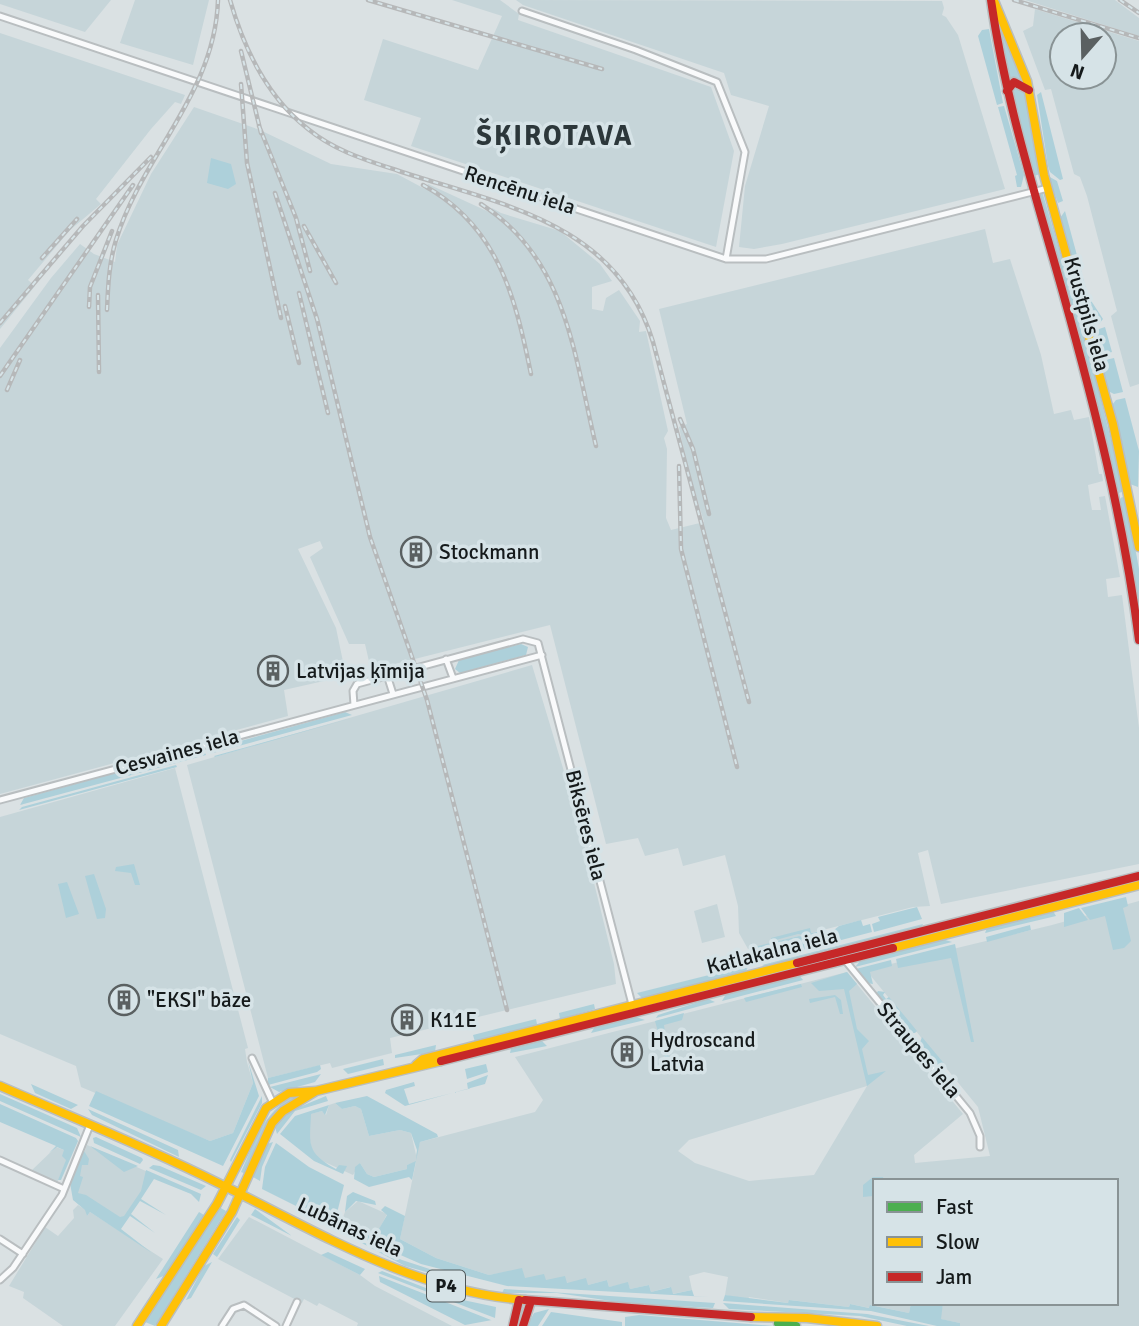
<svg xmlns="http://www.w3.org/2000/svg" width="1139" height="1326" font-family="Signika,sans-serif">
	<rect width="100%" height="100%" fill="#dae1e3"/>
	<path fill="#c6d5d9" fill-rule="evenodd" d="M0,0h111l-26,32 -85,-28z
		M135,0h74l-16,65 -73,-22z
		M452,0h48l19,14 -1,6 193,67 23,64 -18,96 -305,-101 10,-28 -57,-18 19,-61 95,31 24,-54z
		M516,0l426,1 2,7 -2,7 4,2 12,18 47,154 -223,55 -28,5 -15,-2 6,-61 24,-80 -38,-11 -7,-22 -201,-68z
		M1025,0h90l24,18v18z
		M1035,9l104,32v343l-9,3 -19,-71 6,-5 -30,-115 -7,-19 -6,-3 -23,-85 -6,1 -22,-59 10,-5zM1062,35h42v42h-42z
		M0,33l185,62 -4,9 -6,-2 -24,27 -55,70 5,5 -31,26 -42,50 7,6 -35,43z
		M194,107l66,23 71,34 66,10 28,15 3,-5 61,28 3,-4 9,5 59,18 40,33 12,17 -20,6v22l11,2 3,-13 13,-8 21,31 -1,11 7,-1 22,100 -4,7 3,11 -1,69 5,12 33,-8 -17,-56 -8,-39 8,-3 -28,-115 326,-80 8,34 17,-4 31,96 13,59 17,-4 3,10 15,-3 10,57h3l1,7 -15,4 2,14 2,11h9l-2,-13 6,-1 15,81 -14,2 2,18 14,-2 17,133v136l-198,40 -13,-54 -10,3 12,53 -17,1 -165,42 -9,-16 -1,-27 -13,-51 -42,11 -5,-18 -33,8 -7,-18 -32,6 -56,-219 -179,45 -6,-26h-16l-39,-87 13,-9 -3,-7 -22,8 38,79 10,48 -62,14 4,26 -288,78v-446l51,-70 29,-34 14,10 21,8 2,-17 34,-71z
		M532,665l46,153 36,146 2,20 -226,54 2,15 -60,15 -2,-5 -62,15 -81,-313z
		M175,768l73,280 -3,1 2,13 6,21 -20,50 -23,8 -129,-54 -5,-21 -76,-32v-217z
		M1139,901v425h-179v-3l-20,-4 3,-16h173v-122h-241v122h36l-2,10 -38,-8 -1,3 -20,-4 -1,3 -59,-7 -2,3 -39,-6 -1,3 -23,-5 3,-18 -24,-5 -15,4 3,14 -20,4 -2,-7 -19,5 -2,-7 -19,4 -2,-6 -19,4 -2,-7 -19,5 -64,-7 -2,-9 -33,6 -53,-17 -36,-19 16,-77 -9,3v4l-33,8 -7,-3 -7,-11 -7,12 -37,-17 -5,-9 -3,-26 2,-9 12,-3 4,4 3,-10 6,-2 7,6 13,-3 6,3 8,27 31,-6 11,3 5,22 4,-13 115,-30 8,-12 -28,-43 332,-85 116,142 -49,41 1,8 75,-7 -12,-49 -112,-137 186,-45zM867,1086l-53,89 -65,6 -54,-18 -17,-12 11,-11z
		M717,904l8,33 -23,6 -8,-32z
		M87,1145l61,27 -5,20 -17,27 -12,1 -41,-26 3,-21z
		M56,1147l8,3 3,9 -10,24 -27,-11z
		M358,1201l29,13 -10,20 -35,-14 3,-8z
		M78,1205l8,5 1,6 3,-4 73,47 -48,67h-52l-40,-28 1,-6 -15,-6 36,-59 13,9 16,-18 -1,-8z
		M249,1217l111,58 15,11 77,40h-95l1,-3 -39,-20 -2,3 -13,-7 -2,4 -84,-44z"/>
	<path fill="#add0da" d="M989,29l14,74 -6,2 -19,-69 4,-6z
		M1001,33h3l20,49 -8,-3 -8,3z
		M1017,88l7,4 16,82 -6,2 -23,-84z
		M1041,92l22,87 -3,1 -10,-8 -2,-6 -11,-71z
		M1004,106l20,69 -3,12h-4l-2,-11 2,-1 -19,-68z
		M211,158l20,6 5,20 -8,5 -21,-6z
		M1048,176l9,5 6,20 -5,2z
		M1042,191l44,150 38,150 -5,2 -80,-298z
		M1065,211l23,85 15,23 -4,5h-7l-7,-14 -25,-92z
		M1105,327l7,25 -11,3 -4,-3 -4,-17 3,-5z
		M1114,358l9,34 -9,2 -6,-3 -6,-25 3,-6z
		M1125,398l14,53 -1,36 -8,-3 -18,-79 4,-5z
		M1122,497l4,1 13,71v39l-19,-109z
		M521,644l7,3 -2,8 -66,18 -5,-4 4,-9z
		M345,712l7,3 -139,38 -1,-4z
		M352,718l-137,39 -1,-1z
		M203,749l3,6 -186,50 4,-7z
		M176,765l1,2 -158,43 3,-3z
		M134,864l6,21h-5l-4,-12 -16,-2 1,-4z
		M94,874l12,35 -1,9 -8,1 -12,-43z
		M67,882l12,32 -13,4 -8,-34z
		M1126,897l2,9 -5,2 8,33 -7,7 -11,2 -8,-34 -15,4 -9,-12z
		M917,907l5,12 -48,13 -2,-8 8,-3 -2,-4z
		M1079,908l9,12 -24,7v-14z
		M1053,911l3,5 -71,17 2,-5z
		M861,920l2,6 7,-2 2,8 -46,12 -2,-6 15,-12z
		M923,924l-2,4 -153,40 -6,-3z
		M1030,925l1,5 -44,12 -1,-5z
		M810,928l1,5 6,-1 2,5 -21,-3 -26,7 -1,-3z
		M799,936l20,3 2,6 -60,16 -6,-3 -4,-15 3,4z
		M942,939l10,3 -97,25 6,-7z
		M955,944l19,98h-3l-20,-84 -53,10 -2,-9z
		M891,960l1,6 -22,6 3,12 -6,-1 -11,-14z
		M749,965l-4,8 -102,26 -6,-6z
		M847,972l10,12 -8,7 8,38 12,12 -7,8 6,26 18,-4 -19,15 -23,-97 -25,2 -8,-8z
		M799,975l4,5 -81,21 4,-7z
		M801,984l1,3 -56,15 -2,-4z
		M878,991l7,1 -2,3 3,4 3,-2 28,34 -2,2h-6l-33,-39z
		M835,995l6,5 2,14h-3l-5,-17 -25,6 -1,-4z
		M708,999l7,3 -59,16 2,-3z
		M594,1004l1,5 -35,10 -1,-6z
		M684,1013l-2,7 -18,5 5,35 -3,1 -11,-40z
		M636,1017l9,3 -54,13 3,-5z
		M536,1019l1,5 -3,4 -59,14 -2,-7z
		M922,1037l25,30 -6,3 -22,-25z
		M542,1041l5,5 -37,7 1,-4z
		M436,1045l-1,7 -40,6v-3z
		M383,1059l1,6 -36,9 -5,-5z
		M248,1061l11,35 -36,70 -134,-60 7,-15 114,50 23,-8 20,-50z
		M486,1064l2,8 -21,7 -2,-10z
		M320,1065l1,4 -4,3 -49,13v-7z
		M321,1074l-6,8 -36,10 -9,-5z
		M488,1075l-3,9 -80,22 -20,-13 1,-3 28,-8 1,4 -11,3 5,15 59,-15 -1,-6z
		M31,1084l47,21 -7,4 -36,-16z
		M301,1093h6l-20,10 -13,11 -28,60 -5,-2c15,-33 24,-65 60,-79z
		M0,1094l77,34 4,9 -81,-36z
		M262,1096v7l-31,59 -1,-2z
		M326,1096l2,5 -33,10 -18,23 -2,-7 12,-15z
		M367,1096l70,38 1,3 -18,5 -8,38 -3,-3 -40,10 -15,-8 1,-12 5,-4 7,11 7,3 33,-8v-4l9,-4 1,-11 -6,-17 -11,-3 -31,6 -8,-27 -6,-3 -13,3 -7,-6z
		M0,1104l76,34 2,3 -17,39h-3l8,-20 -4,-4 2,-6 -7,-3 -8,6 7,-7 -56,-24z
		M329,1105l-4,10 -3,-4 -11,3c-1,29 -6,38 25,55l3,-4 8,1 -4,8 -29,-13 -34,-27 15,-18z
		M88,1109l90,41 1,7 -87,-42z
		M96,1137l46,21 1,2 -3,4 -46,-21 -1,-5z
		M273,1142l-11,25 -2,14 -7,-4 14,-33z
		M276,1143l33,24 35,18 -10,40 -72,-36 3,-22z
		M90,1146l48,20 -14,6z
		M84,1151l5,8 -1,6h-6l-2,11 3,1 -5,16 8,2 34,22 4,-1 17,-25 5,-21 55,24 -2,8 -8,-8 -37,-15 -13,20 25,16 -26,-14 -9,13 24,19 -25,-17 -9,13 31,24 -62,-41 -3,4 -2,-6 -12,-10 -3,-17z
		M153,1165l7,1 46,20 -5,4 -52,-22z
		M873,1177h10l1,4h-9l-2,15 -10,1v-12z
		M353,1192l22,9 1,4 -20,-4 -11,11 2,-16z
		M385,1206l20,10 -5,23 36,19 53,17 33,-7 3,10 19,-4 2,6 19,-4 2,7 19,-5 2,7 19,-5 2,7 19,-5 2,7 19,-4 2,7 20,-5 2,7 19,-4 2,6 15,1 -202,-11 -86,-22 -82,-36 1,-7 5,-1 31,14 11,-19 -6,-5z
		M219,1207l7,4 -71,115 -10,-4z
		M255,1209l37,27 -41,-21z
		M199,1212l5,3 -38,60 -10,4z
		M237,1217l3,3 -23,37 -4,-3z
		M341,1232l61,28 43,14 -1,3 -39,-11z
		M328,1252l37,17 -5,6 -39,-20z
		M212,1262l-21,36 -5,2 18,-34z
		M382,1271l67,26 47,10 -1,11 -117,-45z
		M379,1276l112,44h1l-27,5 -85,-43z
		M504,1289l211,14 -2,5 -88,-5 -68,-10h-55z
		M725,1295l63,8 1,-3 60,7 1,-3 19,4 1,-3 39,8 2,-10h32l-2,16 19,4v3h-23l-66,-15 -148,-10z
		M723,1303l144,11 62,12h-22l-47,-10 -131,-7z
		M549,1309l-11,17h-11l7,-13z
		M551,1312l71,10v4h-80z
		M639,1315l135,11h-149v-9z"/>
	<g fill="none" stroke-linecap="round" stroke-linejoin="round">
		<g stroke="#b9bec0" stroke-width="9">
			<path id="street" d="M522,11l114,39 81,32 28,70 -19,107
				M0,16l726,243h40l282,-71
				M446,659l7,19
				M387,675l6,19
				M354,705l-1,-14 4,-7 166,-45 15,4 95,365
				M0,800l542,-145
				M844,959l126,154 10,23v11
				M252,1058l20,43
				M0,1160l64,29
				M0,1239l23,15
				M0,1280l13,-12 49,-73 28,-70
				M222,1326l11,-17 11,-4 32,21
				M286,1326l11,-24"/>
		</g>
		<g stroke="#b9bec0" stroke-width="11">
			<path id="fast" d="M778,1323l18,3"/>
		</g>
		<g stroke="#b9bec0" stroke-width="11">
			<path id="slow" d="M995,3l32,78 17,94 69,249 26,123
				M893,948l246,-63
				M416,1065l7,-6 374,-96
				M0,1086c71,31 144,60 214,95 99,48 199,111 311,119
				M751,1317l56,1 70,8
				M137,1326l80,-122 49,-96 23,-15 27,-2
				M161,1326l71,-114 40,-89 11,-12 33,-20 125,-30"/>
		</g>
		<g stroke="#b9bec0" stroke-width="11">
			<path id="jam" d="M991,0c14,100 45,196 72,293 32,115 61,229 76,347
				M1007,91l7,-9 15,8
				M797,963l342,-87
				M441,1061l452,-113
				M525,1300l226,17
				M513,1326l6,-26
				M523,1326l8,-25"/>
		</g>
		<use href="#street" stroke="#f9fafb" stroke-width="5"/>
		<use href="#fast" stroke="#4caf50" stroke-width="8"/>
		<use href="#slow" stroke="#ffc107" stroke-width="8"/>
		<use href="#jam" stroke="#c62828" stroke-width="8"/>
		<g stroke="#b6b8b9" stroke-width="4.5">
			<path id="rail" d="M230,0c14,49 37,97 78,129 27,22 58,31 91,42 104,34 218,52 254,171l96,360
				M368,0l234,69
				M1014,0l125,38
				M1120,0l19,13
				M241,51l20,82
				M241,84l6,79 34,155
				M259,126l37,92 14,53
				M423,185c75,41 92,111 108,189
				M275,193l42,126 53,218 57,163 80,310
				M481,204c86,55 93,151 115,242
				M304,226l32,57
				M42,258l35,-39
				M299,293l29,120
				M98,295l1,77
				M285,306l14,57
				M89,307l1,-20 22,-56
				M107,310c1,-24 2,-47 9,-70 26,-85 99,-146 102,-240
				M0,323l83,-97 68,-69
				M0,376l133,-191
				M7,390l13,-30
				M680,419l13,30 16,65
				M679,466l2,83 56,218"/>
		</g>
		<use href="#rail" stroke="#d6e3e7" stroke-width="2" stroke-dasharray="5" stroke-linecap="butt"/>
	</g>
	<defs>
		<g id="building-ring" transform="scale(1.575)"><circle r="9.5" fill="#d6e3e7" stroke="#5a6061" stroke-width="1.5"/><path d="M-4-6H4V6H1V3H-1V6H-4ZM-2.5-4.3h1.7v1.8h-1.7ZM.8-4.3h1.7v1.8H.8ZM-2.5-1h1.7V.8h-1.7ZM.8-1h1.7V.8H.8Z" fill="#5a6061"/></g>
	</defs>
	<g fill-rule="evenodd">
		<use href="#building-ring" x="416" y="552"/>
		<use href="#building-ring" x="273" y="671"/>
		<use href="#building-ring" x="124" y="1000"/>
		<use href="#building-ring" x="407" y="1020"/>
		<use href="#building-ring" x="627" y="1052"/>
	</g>
	<g text-anchor="middle" dominant-baseline="central" stroke-width="7" stroke-linejoin="round" paint-order="stroke">
		<rect fill="#d6e3e7" stroke="#4f5658" stroke-width="2" x="427" y="1270.5" width="38" height="31" rx="5"/>
		<g font-size="19" font-weight="bold" fill="#151a1b">
			<text x="446" y="1286">P4</text>
		</g>
		<g font-size="21" fill="#151a1b" stroke="#d6e3e7">
			<text transform="translate(520 190) rotate(18)">Rencēnu iela</text>
			<text transform="translate(1087 314) rotate(74)">Krustpils iela</text>
			<text transform="translate(177 752) rotate(-15)">Cesvaines iela</text>
			<text transform="translate(586 825) rotate(76)">Biksēres iela</text>
			<text transform="translate(772 951) rotate(-14)">Katlakalna iela</text>
			<text transform="translate(919 1050) rotate(50)">Straupes iela</text>
			<text transform="translate(350 1227) rotate(25)">Lubānas iela</text>
		</g>
		<g font-size="21" fill="#151a1b" stroke="#d6e3e7" text-anchor="start">
			<text x="439" y="552">Stockmann</text>
			<text x="296" y="671">Latvijas ķīmija</text>
			<text x="147" y="1000">"EKSI" bāze</text>
			<text x="430" y="1020">K11E</text>
			<text x="650" y="1040">Hydroscand<tspan x="650" dy="24">Latvia</tspan></text>
		</g>
		<g font-size="28" font-weight="bold" letter-spacing="2" fill="#2c373a" stroke="#d6e3e7">
			<text x="555" y="136">ŠĶIROTAVA</text>
		</g>
	</g>
	<rect x="873" y="1179" width="245" height="126" fill="#d6e3e7" stroke="#899395" stroke-width="2"/>
	<rect x="887" y="1202" width="35" height="10" fill="#4caf50" stroke="#899395" stroke-width="2"/>
	<text x="936" y="1214" font-size="21" fill="#151a1b">Fast</text>
	<rect x="887" y="1237" width="35" height="10" fill="#ffc107" stroke="#899395" stroke-width="2"/>
	<text x="936" y="1249" font-size="21" fill="#151a1b">Slow</text>
	<rect x="887" y="1272" width="35" height="10" fill="#c62828" stroke="#899395" stroke-width="2"/>
	<text x="936" y="1284" font-size="21" fill="#151a1b">Jam</text>
	<g transform="translate(1083 56) rotate(200)"><circle r="33" fill="#d6e3e7" stroke="#899395" stroke-width="2"/>
	<path d="M0-5L12 26L0 18L-12 26Z" fill="#5a6061"/>
	<text y="-10" font-size="19" font-weight="bold" text-anchor="middle" fill="#151a1b">N</text>
	</g>
</svg>
